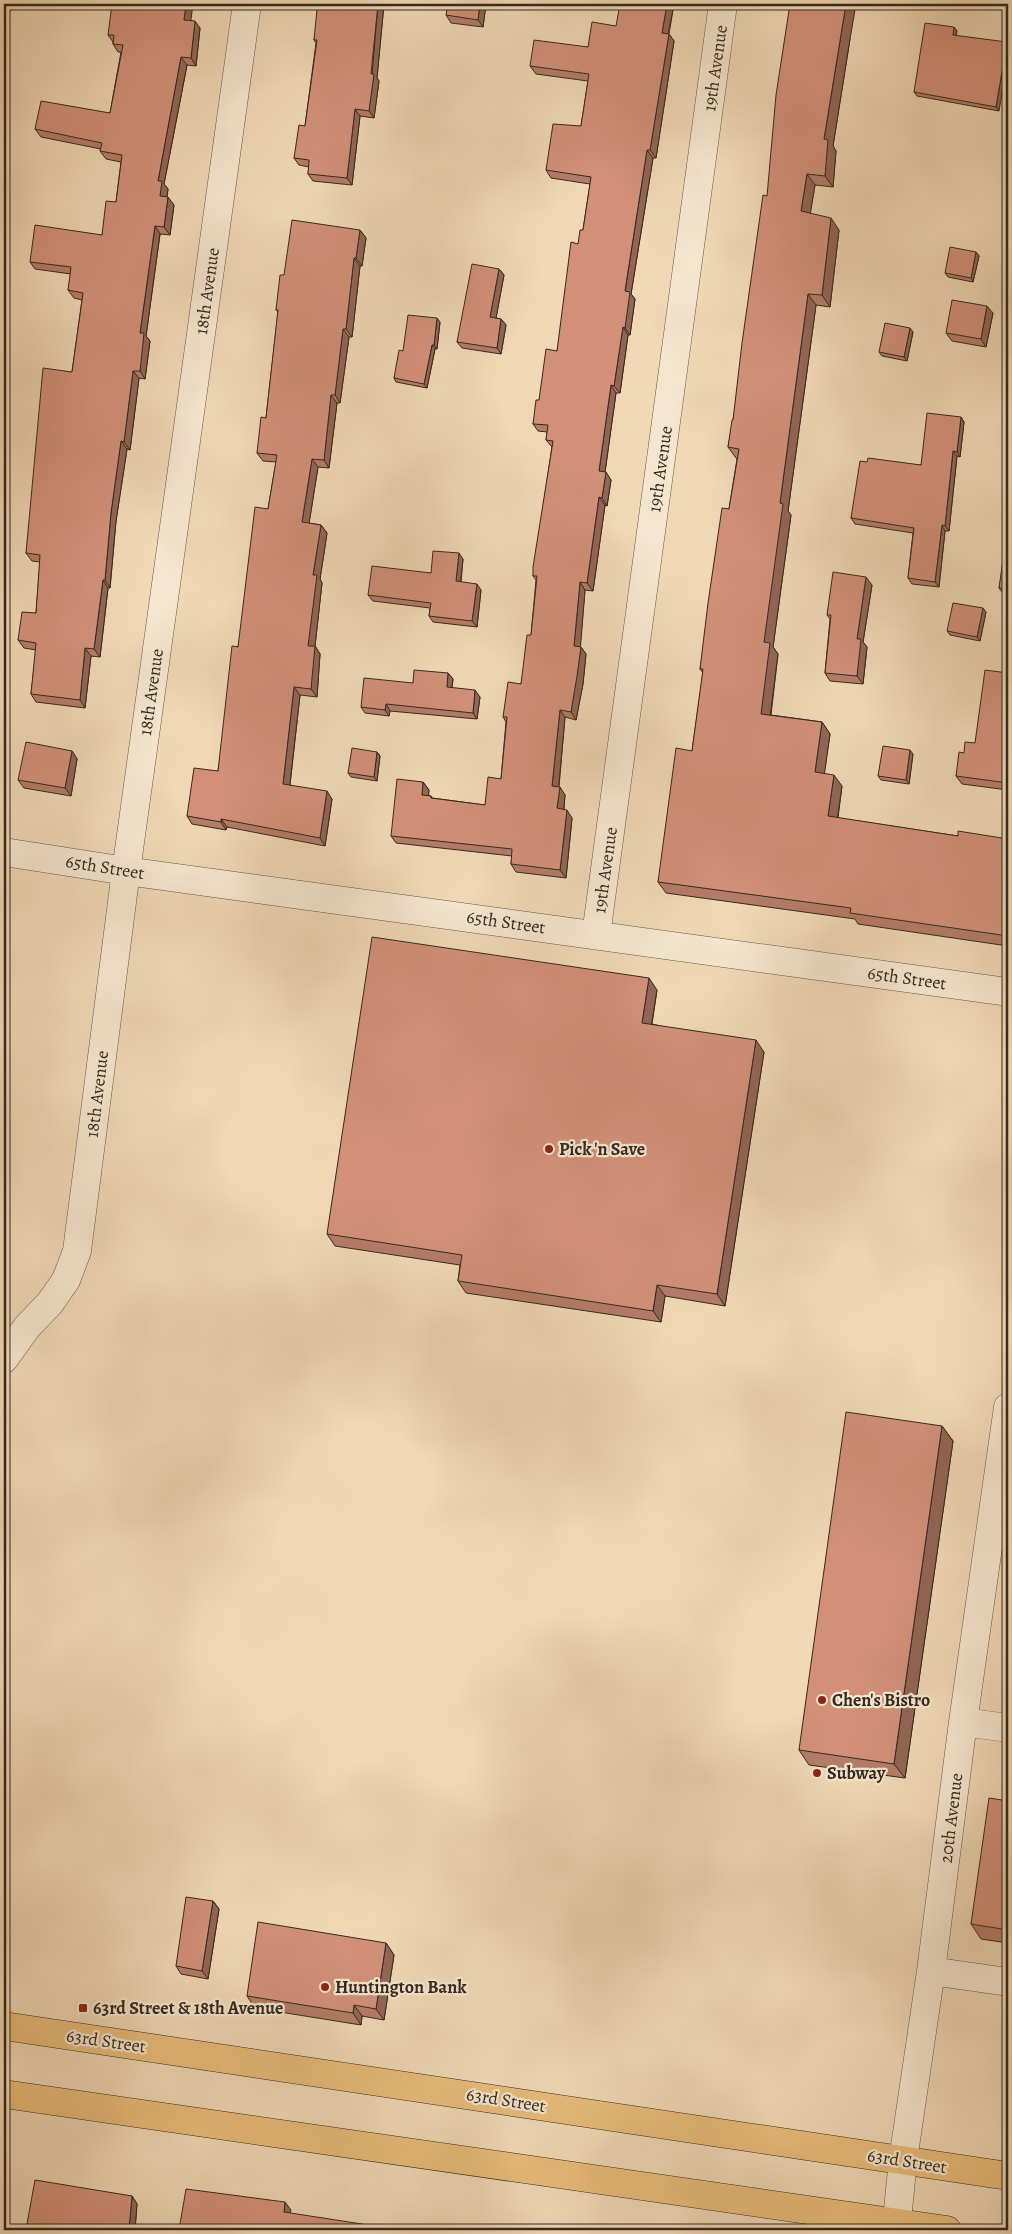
<svg xmlns="http://www.w3.org/2000/svg" width="1012" height="2234" font-family="Alegreya,serif">
	<rect width="100%" height="100%" fill="#f0d8b5"/>
	<filter id="stains"><feTurbulence type="fractalNoise" baseFrequency=".004" numOctaves="4"/><feColorMatrix values="0 0 0 0 .2 0 0 0 0 .09 0 0 0 0 .02 0 0 0 .5 -.17"/></filter>
	<radialGradient id="worn" r=".72"><stop offset=".6" stop-color="#630" stop-opacity="0"/><stop offset="1" stop-color="#630" stop-opacity=".3"/></radialGradient>
	<g fill="none" stroke-linecap="round" stroke-linejoin="round">
		<g stroke="#635544" stroke-width="29">
			<path id="street" d="M4,852l122,19 882,121
				M596,935l127,-931
				M4,1359l23,-32 23,-24 16,-23 11,-29 49,-380 121,-867
				M963,1722l45,6
				M931,1971l77,11
				M896,2230l7,-70 28,-189 32,-249 45,-315"/>
		</g>
		<g stroke="#34291e" stroke-width="29">
			<path id="primary" d="M4,2026l1004,150
				M4,2094l943,136"/>
		</g>
		<use href="#street" stroke="#f5e6cf" stroke-width="28"/>
		<use href="#primary" stroke="#e8bc7a" stroke-width="28"/>
	</g>
	<path fill="#b57c68" stroke="#34291e" d="M322,4h62l-7,74 2,3 -5,37 -14,-2 -8,69 -39,-4 -5,-7 1,-7 -10,-2 -5,-7 11,-32 11,-83 -2,-3z
		M486,4l-3,23 -32,-4 -5,-8z
		M674,4l-5,30 5,7 -18,117h-3l-22,136 4,5 -5,36h-2l-8,58h-4l-11,79 6,8 -4,26 -2,-1 -12,86 -8,-1 -5,56 6,8 -3,30 -7,36 -11,-3 -6,70 6,8 -1,14 8,9 -6,60 -50,-6 -5,-8 1,-8 -116,-13 -5,-7 32,-54 6,8 -1,5 3,1 1,2 53,7 16,-26 5,-57 -3,-5 18,-33 10,-49 5,-55 -3,-4 19,-129 -6,-7 1,-8 -9,-1 -5,-7 6,-24 18,-49 21,-107 5,-14 7,-46 -39,-6 -5,-8 35,-44 7,-45 -52,-7 -6,-8 58,-19 28,-21z
		M191,20l9,8 -4,38 -9,-1 -23,119 4,5 -1,8 7,8 -4,30 -10,-1 -14,102 4,5 -5,38 -6,-1 -9,72 -3,-1 -11,72 -6,67h-2l-8,69 -9,-1 -6,52 -49,-6 -5,-8 5,-44 -12,-2 -6,-8 18,-27 4,-51 -8,-1 -6,-8 46,-181 10,-72 -8,-2 -6,-8 3,-16 -36,-5 -5,-7 72,-27 14,-33 5,-40 -15,-3 -6,-8 1,-2 -60,-12 -6,-8 75,-16 11,-61h-3l-5,-8v-2l-5,-7z
		M954,27l3,4 -1,4 43,76 -82,-15 -3,-4z
		M850,39l-17,107 3,5 -3,36 -18,-2 -5,28 29,17 -9,77 -14,-2 -28,206 3,4 -18,132 5,7 -7,61 51,7 8,12 -6,40 18,12 -4,32 120,18 50,3v107l-150,-22 -3,-5 -189,-26 -8,-11 34,-131 11,-78 -3,-4 29,-160 8,-50 -1,-1 -8,-11 5,-27 34,-224z
		M360,230l6,8 -4,28h-2l-8,71h-3l-9,66h-3l-8,65 -11,-1 -9,56 12,2 6,8 -7,46 2,4 -7,63 5,8 -3,43 -17,-2 -10,90 42,14 -7,47 -98,-19 -1,3 -34,-6 -5,-8 31,-45 20,-124 30,-138 8,-47 -13,-1 -6,-8 9,-35 12,-106 -2,-2 8,-35z
		M976,252l3,4 -6,26 -25,-5 -3,-4z
		M499,269l5,6 -8,43 5,1 5,6 -5,29 -39,-6 -5,-6z
		M993,313l-7,34 -34,-6 -6,-8z
		M440,322l-3,27h-2l-8,39 -31,-6 -2,-4 9,-27z
		M913,332l-6,29 -25,-5 -3,-4z
		M961,417l3,5 -4,35 -3,-1 -8,75h-4l-6,56 -27,-3 -4,-6 5,-45 -58,-9 -4,-6 16,-56 54,3z
		M1008,547v49h-3l-6,-8z
		M463,559l-2,23 20,8 -4,37 -44,-5 -4,-6 1,-8 -57,-7 -5,-6 63,-22z
		M872,585l-9,57 4,5 -4,37 -33,-3 -5,-8 5,-54 -3,-4z
		M986,612l-6,29 -30,-6 -3,-4z
		M448,673l5,6 -1,9 28,9 -3,22 -87,-8 -1,5 -24,-3 -4,-6 52,-24z
		M1008,673v117l-46,-6 -6,-8 8,-23 11,-10z
		M72,751l5,8 -6,37 -47,-8 -6,-8z
		M377,752l3,4 -3,25 -26,-4 -3,-4z
		M913,754l-4,30 -28,-4 -3,-4z
		M657,990l-5,34 112,28 -39,254 -60,-10 -4,26 -195,-29 -8,-12 2,-16 -125,-19 -8,-12z
		M942,1426l11,15 -48,337 -96,-13 -10,-15z
		M1008,1801v142l-27,-4 -10,-15z
		M213,1901l6,8 -11,70 -27,-5 -5,-8z
		M386,1943l8,12 -10,65 -22,-4 -1,9 -106,-17 -8,-12z
		M132,2196l5,8 -2,26h-103l-5,-6z"/>
	<path fill="#936555" stroke="#34291e" d="M186,4h7l-3,23 -6,-7z
		M378,4h6l-7,74 2,3 -5,37 -5,-7z
		M480,4h6l-3,23 -5,-7z
		M667,4h7l-7,36 -5,-7z
		M846,4h10l-6,35 -17,107 3,5 -3,36 -8,-11 -1,-37z
		M195,21l5,7 -4,38 -5,-8z
		M954,27l3,4 -2,8 -2,-4z
		M669,34l5,7 -18,117 -6,-8z
		M1007,42l1,1v14l-9,54 -3,-4z
		M181,57l6,8 -23,119 4,5 -2,15 -6,-8 -2,-15z
		M355,109l5,7 -8,69 -5,-7z
		M647,150l6,8 -22,136 4,5 -5,36 -5,-7v-37z
		M807,174l8,11 -6,37 -8,-11z
		M168,197l6,8 -4,30 -6,-8z
		M831,218l8,12 -9,77 -8,-12z
		M155,226l5,8 -14,102 4,5 -5,38 -5,-8v-38z
		M360,230l6,8 -4,28 -6,-8z
		M976,252l3,4 -6,26 -2,-4z
		M354,258l6,8 -8,71 -6,-8z
		M499,269l5,6 -9,48 -5,-6z
		M808,294l8,11 -28,206 3,4 -18,132 5,7 -9,71 -8,-11 3,-72 16,-139z
		M987,306l6,7 -7,34 -5,-8z
		M437,318l3,4 -3,27 -3,-4z
		M501,319l5,6 -5,29 -4,-6z
		M623,327l5,8 -8,58 -6,-7z
		M910,328l3,4 -6,29 -3,-4z
		M343,329l6,8 -9,66 -5,-8z
		M432,345l3,4 -8,39 -3,-4z
		M133,371l6,7 -9,72 -6,-8z
		M611,385l5,8 -12,86 -5,-8z
		M331,395l6,8 -8,65 -5,-8z
		M961,417l3,5 -4,35 -3,-5z
		M121,441l6,8 -11,72 -6,67 -5,-8 6,-67z
		M953,451l4,5 -8,75 -4,-5z
		M312,459l6,8 -10,63 -6,-8z
		M606,472l5,8 -4,26 -5,-8z
		M599,497l6,8 -12,86 -6,-8z
		M321,525l6,8 -7,46 2,4 -7,63 5,8 -3,43 -6,-8 -3,-43 5,-71z
		M942,525l3,6 -6,56 -4,-5z
		M459,553l4,6 -3,28 -4,-6z
		M866,577l6,8 -9,57 4,5 -4,37 -6,-8v-37z
		M103,580l5,8 -8,69 -6,-8z
		M580,582l5,8 -5,63 -6,-7z
		M477,584l4,6 -4,37 -5,-6z
		M983,608l3,4 -6,29 -3,-4z
		M581,647l5,7 -3,30 -7,36 -5,-8z
		M85,648l6,8 -6,52 -5,-8z
		M448,673l5,6 -2,15 -4,-7z
		M294,687l6,8 -11,97 -6,-8z
		M475,690l5,7 -3,22 -4,-6z
		M386,704l4,7 -1,5 -4,-6z
		M560,710l5,7 -7,77 -6,-8z
		M822,722l8,12 -7,50 -8,-12z
		M910,750l3,4 -4,30 -3,-4z
		M72,751l5,8 -6,37 -6,-8z
		M377,752l3,4 -3,25 -3,-4z
		M834,775l8,11 -6,42 -8,-12z
		M423,782l6,8 -1,13 -6,-8z
		M560,787l5,8 -2,21 -6,-8z
		M327,791l5,8 -7,47 -5,-8z
		M567,810l5,8 -6,60 -6,-8z
		M221,819l6,8 -1,3 -5,-8z
		M649,978l8,12 -7,44 -8,-11z
		M756,1040l8,12 -39,254 -8,-12z
		M657,1285l8,11 -4,26 -8,-11z
		M942,1426l11,15 -48,337 -11,-14z
		M213,1901l6,8 -11,70 -6,-8z
		M386,1943l8,12 -10,65 -8,-11z
		M354,2005l8,11 -1,9 -8,-12z
		M132,2196l5,8 -2,26h-6z
		M285,2202l6,8 -2,10 -5,-8z"/>
	<path fill="#d29079" stroke="#34291e" d="M112,4h74l-2,16 11,1 -4,37 -10,-1 -23,124h4l-2,15 8,1 -4,30 -9,-1 -15,107h4l-4,38h-7l-9,71 -3,-1 -10,72 -6,67h-2l-9,69 -9,-1 -5,52 -49,-6 5,-51 -18,-3 4,-28 14,1 4,-58 -14,-2 17,-185 29,4 11,-79 -15,-3 3,-23 -41,-5 5,-37 67,10 4,-34 10,1 6,-47 -22,-4 2,-8 -67,-14 6,-28 69,12 13,-68 -10,-1 1,-9h-6z
		M322,4h56l-7,70h3l-5,37 -14,-2 -8,69 -39,-4 1,-14 -15,-2 5,-33 6,1 12,-86h-3l3,-31h4z
		M448,4h32l-2,16 -32,-5z
		M620,4h47l-5,29 7,1 -19,116h-3l-22,141 5,1 -5,36 -2,-1 -9,59 -3,-1 -12,86 7,1 -4,26 -3,-1 -12,86 -7,-1 -6,64 7,1 -4,29 -6,36 -11,-2 -8,76 8,1 -3,21 10,2 -7,60 -49,-6 1,-15 -121,-13 6,-57 26,3 -1,13 9,1v2l54,7 3,-28 13,2 6,-62h-4l5,-35 13,2 6,-49h4l6,-59h-4v-9l20,-126 -7,-1 2,-15 -15,-1 3,-24h3l7,-51 11,2 14,-109 7,2 2,-14h3l8,-53 -45,-7 7,-46 28,2 8,-52 -59,-8 4,-26 54,7 4,-25 24,4z
		M790,4h56l-22,135 4,1 -3,36 -18,-2 -6,37 30,7 -9,77 -14,-1 -28,209 3,1 -19,138 6,1 -9,71 61,8 -7,50 19,3 -6,41 130,20v-5l50,8v97l-158,-23 1,-5 -193,-26 18,-134 16,3 11,-82h-3l8,-66 14,-95 7,1 10,-60 -11,-2 4,-27h1l9,-77 21,-148 4,1 9,-101z
		M925,23l29,4 -1,8 54,7 -11,65 -82,-15z
		M292,220l68,10 -4,28h-2l-8,71h-3l-8,66h-4l-7,65 -12,-1 -10,63 19,3 -8,50h4l-9,71h7l-4,43 -17,-2 -11,97 44,7 -7,47 -99,-19v3l-34,-6 7,-48 24,3 14,-125 6,1 17,-140 13,2 9,-54 -20,-2 4,-36 5,1 12,-108h-2l4,-35h4z
		M950,247l26,5 -5,26 -26,-5z
		M472,264l27,5 -9,48 11,2 -4,29 -40,-6z
		M952,300l35,6 -6,33 -35,-6z
		M408,315l29,3 -3,27h-2l-8,39 -30,-6 5,-28 4,1z
		M885,323l25,5 -6,29 -25,-5z
		M927,413l34,4 -4,35 -4,-1 -8,75 -3,-1 -7,57 -27,-4 6,-50 -63,-10 9,-57 7,1 1,-4 53,7z
		M1005,546l3,1v42l-9,-1z
		M433,551l26,2 -3,28 21,3 -5,37 -43,-5 2,-13 -63,-8 4,-29 59,7z
		M833,572l33,5 -9,62h4l-4,37 -32,-3 6,-58h-4z
		M953,603l30,5 -6,29 -30,-6z
		M414,670l34,3 -1,14 28,3 -2,23 -87,-9 -1,6 -24,-3 3,-29 49,5z
		M985,670l23,3v110l-52,-7 3,-24 5,1 1,-11 10,1z
		M26,742l46,9 -7,37 -47,-8z
		M883,746l27,4 -4,30 -28,-4z
		M352,748l25,4 -3,25 -26,-4z
		M372,937l277,41 -7,45 114,17 -39,254 -60,-9 -4,26 -195,-30 4,-26 -135,-21z
		M846,1412l96,14 -48,338 -95,-14z
		M989,1798l19,3v129l-37,-6z
		M186,1897l27,4 -11,70 -26,-5z
		M258,1922l128,21 -10,66 -22,-4 -1,8 -106,-17z
		M35,2180l97,16 -3,34h-83l1,-3 -20,-3z
		M186,2189l99,13 -1,10 117,18h-222z
		M639,2228l18,2h-19z"/>
	<g fill="#8f2418" stroke="#f5e6cf" stroke-width="2">
		<circle cx="549" cy="1149" r="5"/>
		<circle cx="822" cy="1700" r="5"/>
		<circle cx="817" cy="1773" r="5"/>
		<circle cx="325" cy="1987" r="5"/>
		<rect x="78" y="2003" width="10" height="10" rx="2.5"/>
	</g>
	<g text-anchor="middle" dominant-baseline="central" stroke-width="4.5" stroke-linejoin="round" paint-order="stroke">
		<g font-size="18" fill="#34291e" stroke="#f5e6cf">
			<text transform="translate(715 68) rotate(-82)">19th Avenue</text>
			<text transform="translate(207 291) rotate(-82)">18th Avenue</text>
			<text transform="translate(660 469) rotate(-82)">19th Avenue</text>
			<text transform="translate(151 692) rotate(-82)">18th Avenue</text>
			<text transform="translate(105 867) rotate(9)">65th Street</text>
			<text transform="translate(605 870) rotate(-82)">19th Avenue</text>
			<text transform="translate(506 922) rotate(8)">65th Street</text>
			<text transform="translate(907 978) rotate(8)">65th Street</text>
			<text transform="translate(97 1094) rotate(-83)">18th Avenue</text>
			<text transform="translate(951 1818) rotate(-83)">20th Avenue</text>
			<text transform="translate(106 2041) rotate(8)">63rd Street</text>
			<text transform="translate(506 2100) rotate(9)">63rd Street</text>
			<text transform="translate(907 2161) rotate(9)">63rd Street</text>
		</g>
		<g font-size="18" font-weight="bold" fill="#34291e" stroke="#f5e6cf" text-anchor="start">
			<text x="559" y="1149">Pick 'n Save</text>
			<text x="832" y="1700">Chen's Bistro</text>
			<text x="827" y="1773">Subway</text>
			<text x="335" y="1987">Huntington Bank</text>
			<text x="93" y="2008">63rd Street &amp; 18th Avenue</text>
		</g>
	</g>
	<rect width="1012" height="2234" fill="none" stroke="#f0d8b5" stroke-width="20"/>
	<rect x="5" y="5" width="1002" height="2224" fill="none" stroke="#34291e" stroke-width="2.5"/>
	<rect x="10" y="10" width="992" height="2214" fill="none" stroke="#34291e"/>
	<rect width="100%" height="100%" filter="url(#stains)"/>
	<rect width="100%" height="100%" fill="url(#worn)"/>
</svg>
